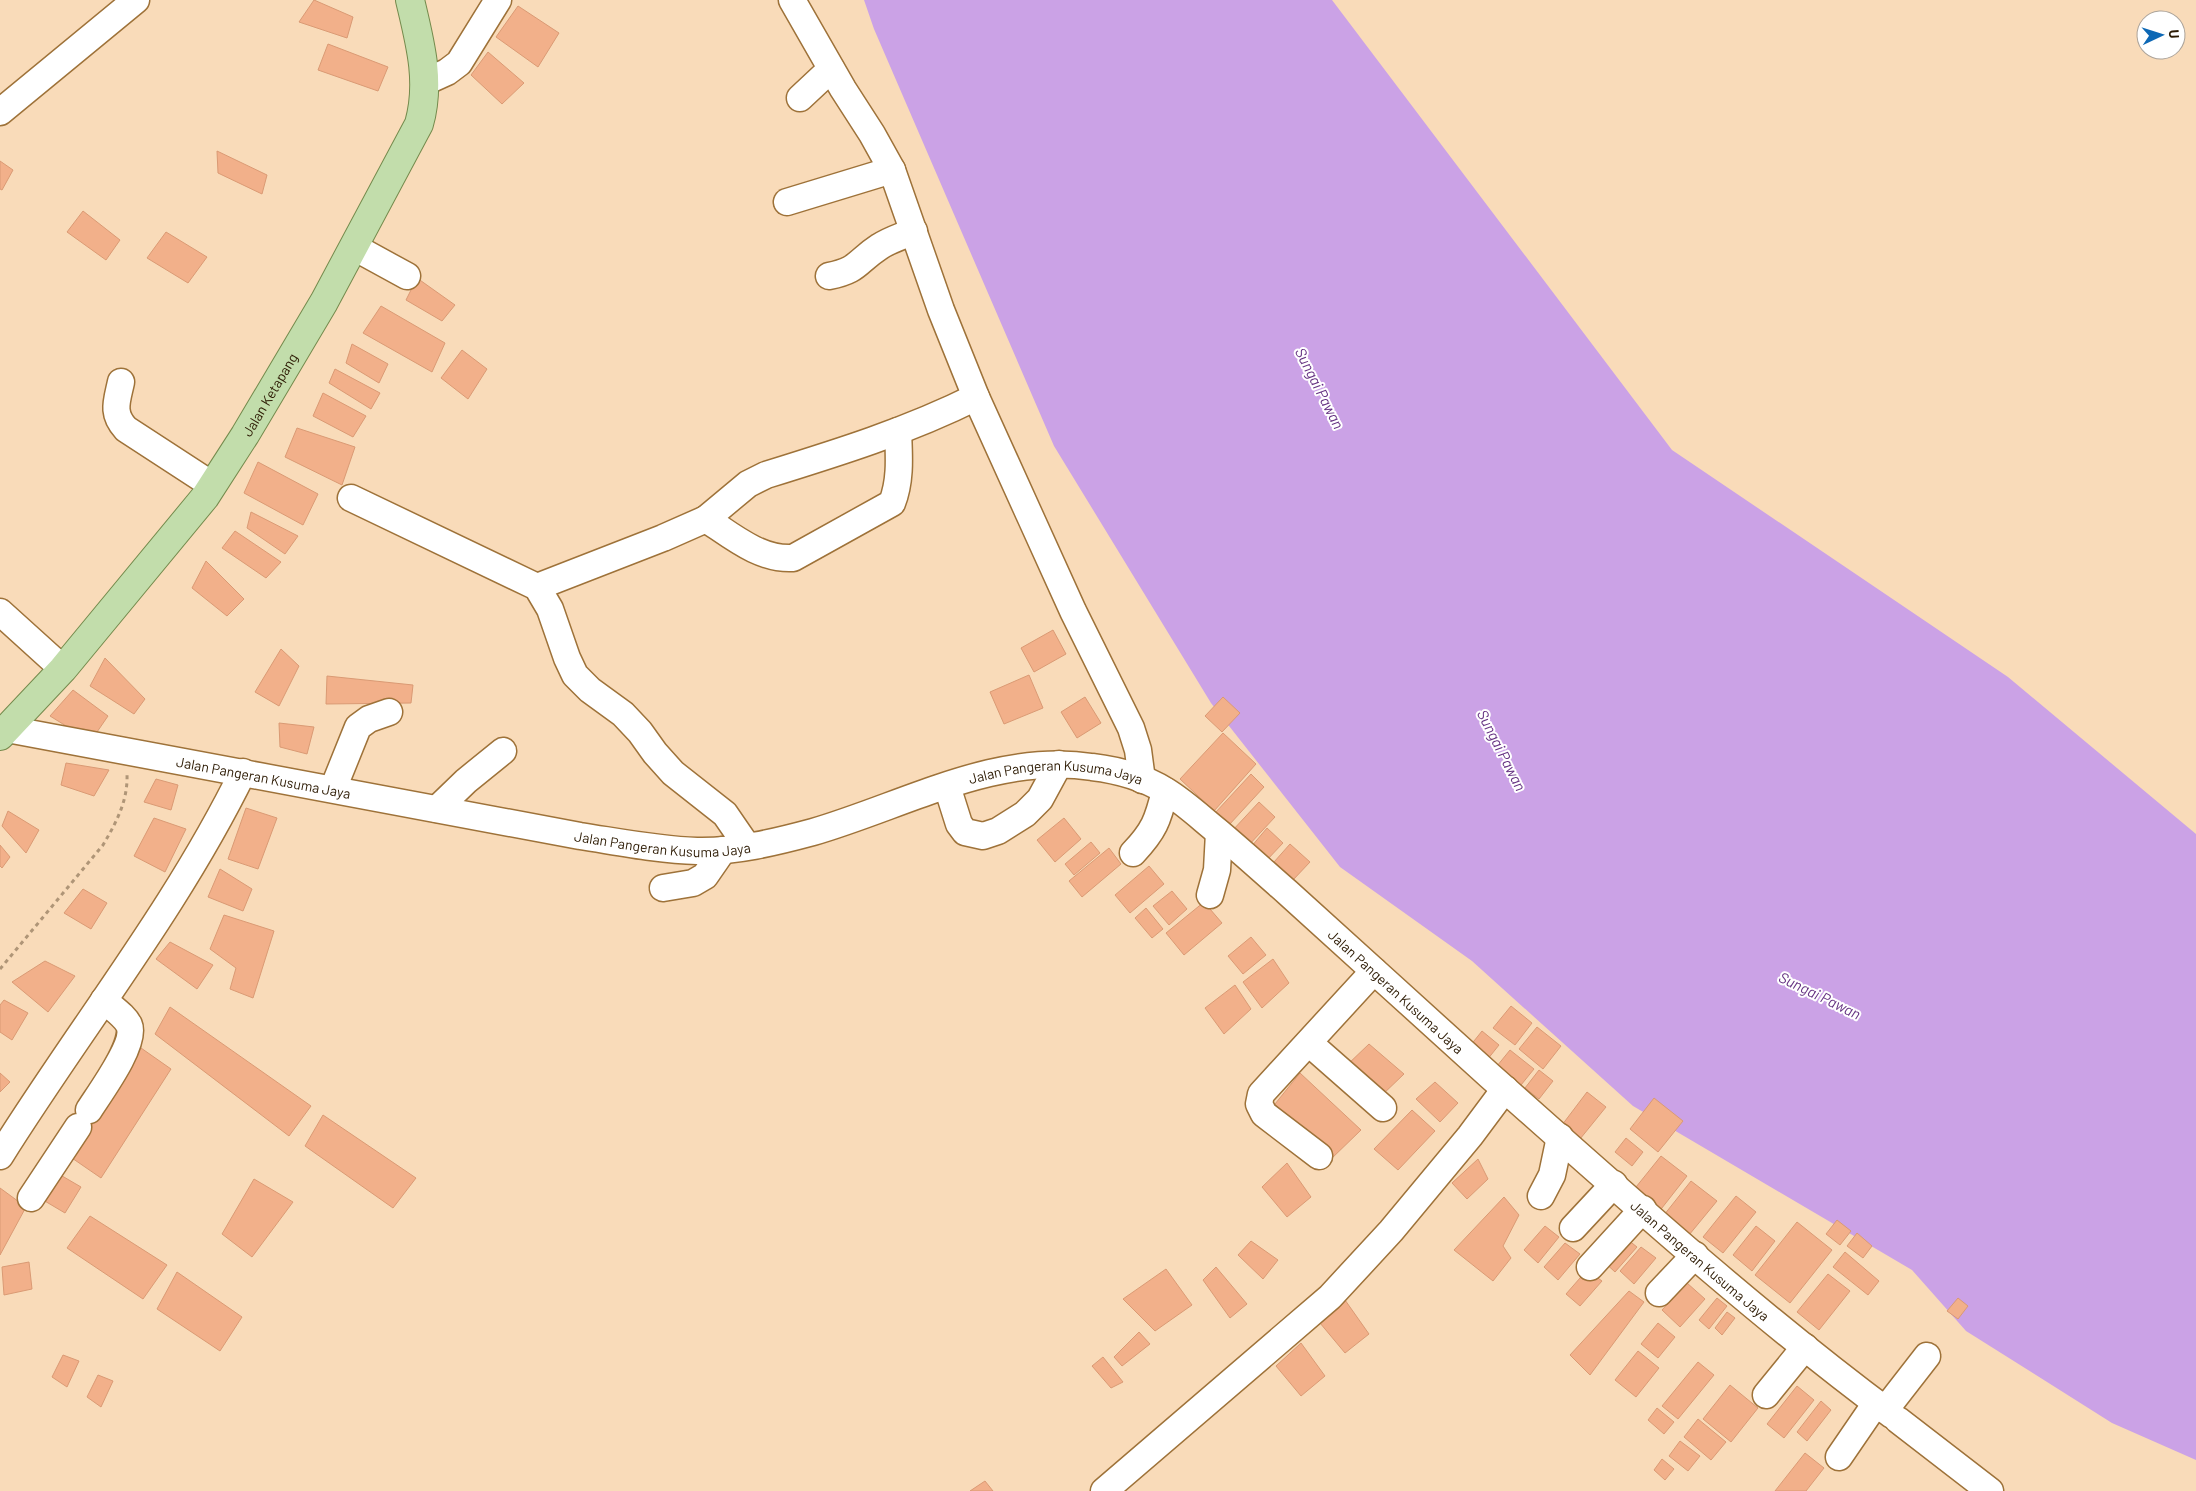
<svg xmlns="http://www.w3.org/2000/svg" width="2196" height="1491" font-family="Barlow,sans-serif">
	<rect width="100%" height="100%" fill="#f9dbb9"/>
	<path fill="#cba2e6" d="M864,0h468l340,450 336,227 188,157v626l-84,-37 -146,-92 -54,-61 -279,-164 -161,-145 -132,-94 -129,-164 -157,-257 -180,-417z"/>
	<path fill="#f2b08a" stroke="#da9a74" d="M314,0l39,17 -6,21 -48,-16z
		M518,6l41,27 -21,34 -42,-30z
		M328,44l60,23 -10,24 -60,-21z
		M488,52l36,31 -22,21 -31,-29z
		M217,151l50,24 -5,19 -44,-21z
		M0,161l13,9 -11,20 -2,-1z
		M83,211l37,29 -14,20 -39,-28z
		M166,232l41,25 -19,26 -41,-25z
		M417,278l38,27 -13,16 -36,-21z
		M381,306l64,37 -13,29 -69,-39z
		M352,344l36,20 -9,19 -33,-20z
		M462,350l25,19 -19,30 -27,-21z
		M335,369l45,24 -9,16 -42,-26z
		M323,393l43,23 -13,21 -40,-21z
		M297,428l58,19 -13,38 -57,-28z
		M258,462l60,32 -15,31 -59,-32z
		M251,512l47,24 -13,18 -38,-26z
		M235,531l46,31 -15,16 -44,-30z
		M206,561l38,38 -17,17 -35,-28z
		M1053,630l13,24 -32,18 -13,-24z
		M281,649l18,17 -20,40 -24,-14z
		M105,658l40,41 -11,15 -44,-28z
		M1029,675l14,33 -39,16 -14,-32z
		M327,676l86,9 -2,18 -85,1z
		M73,690l35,26 -11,16 -26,-3 -21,-13z
		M1085,697l16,26 -24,15 -16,-26z
		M1223,697l17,16 -18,19 -17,-16z
		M279,723l35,4 -7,27 -27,-7z
		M1223,733l33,31 -42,47 -34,-32z
		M66,763l43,7 -15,26 -33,-11z
		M1251,774l13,13 -35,38 -14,-12z
		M156,779l22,6 -7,25 -27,-8z
		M1259,802l16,15 -27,29 -16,-15z
		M246,808l31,10 -19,51 -30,-10z
		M8,811l31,19 -13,23 -24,-27z
		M154,818l32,11 -21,43 -31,-16z
		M1064,818l17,21 -26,23 -18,-22z
		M1267,828l16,15 -17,18 -15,-14z
		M1091,842l9,11 -26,22 -9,-11z
		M1290,844l20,18 -17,18 -19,-18z
		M0,845l10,12 -8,11 -2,-2z
		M1109,848l12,16 -39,33 -13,-16z
		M1149,866l15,18 -34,29 -15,-18z
		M220,869l32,20 -9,22 -35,-14z
		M83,889l24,14 -16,26 -27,-16z
		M1172,891l15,18 -18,16 -16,-19z
		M1204,902l18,21 -38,32 -18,-22z
		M1146,908l17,21 -11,9 -17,-20z
		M224,915l50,16 -21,67 -23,-9 6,-21 -26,-19z
		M1251,937l15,18 -23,19 -15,-18z
		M170,942l43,23 -16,24 -41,-30z
		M1273,959l16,24 -27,25 -19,-26z
		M45,961l30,15 -27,36 -36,-30z
		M1235,985l16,24 -27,25 -19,-26z
		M4,1000l24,13 -16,27 -12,-8v-27z
		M1511,1006l21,17 -17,22 -22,-17z
		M170,1007l141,99 -22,30 -134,-102z
		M1537,1027l24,19 -18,23 -24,-20z
		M1482,1031l17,14 -12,15 -17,-14z
		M1369,1044l35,30 -24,23 -34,-31z
		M141,1048l30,21 -70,109 -32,-22z
		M1510,1050l24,19 -13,16 -24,-19z
		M1539,1070l14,11 -14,18 -14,-11z
		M0,1073l10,9 -10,10z
		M1300,1073l61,57 -32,31 -54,-57z
		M1435,1082l23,21 -18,19 -24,-23z
		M1587,1092l19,15 -26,32 -18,-14z
		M1654,1098l29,23 -25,31 -28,-23z
		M1412,1110l23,21 -37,39 -24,-21z
		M323,1115l93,63 -23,30 -88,-62z
		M1626,1138l17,14 -11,14 -17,-14z
		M1661,1156l26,20 -29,37 -26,-21z
		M1478,1159l10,20 -21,20 -15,-16z
		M1287,1163l24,34 -24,20 -25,-30z
		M57,1173l24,14 -16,26 -27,-16z
		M254,1179l39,23 -41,55 -30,-23z
		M1691,1181l26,20 -28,34 -25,-20z
		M0,1188l26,19 -26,48z
		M1736,1196l20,16 -33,41 -20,-16z
		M1504,1197l15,18 -16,31 8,12 -18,23 -39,-31z
		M90,1216l77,49 -24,34 -76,-51z
		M1837,1220l14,11 -11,14 -14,-11z
		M1797,1222l35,28 -42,53 -35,-28z
		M1545,1226l14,11 -21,26 -14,-13z
		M1756,1226l19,15 -23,30 -19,-16z
		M1857,1233l15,13 -9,12 -16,-12z
		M1623,1236l14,11 -22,25 -13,-12z
		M1251,1241l27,19 -15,19 -25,-24z
		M1565,1243l15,11 -22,26 -14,-13z
		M1641,1247l15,11 -22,26 -14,-13z
		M1845,1252l34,29 -11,14 -35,-28z
		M29,1262l3,27 -28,6 -2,-28z
		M1216,1267l31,37 -17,14 -27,-38z
		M1166,1269l26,36 -37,26 -32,-32z
		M1587,1270l15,11 -22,25 -14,-12z
		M177,1272l65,45 -22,34 -63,-42z
		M1828,1274l22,17 -31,39 -22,-18z
		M1687,1283l18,16 -25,28 -18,-17z
		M1629,1291l15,11 -54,73 -20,-20z
		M1717,1298l10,8 -18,23 -10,-9z
		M1958,1298l10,8 -10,13 -11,-8z
		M1345,1300l24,34 -24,19 -25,-30z
		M1727,1312l8,6 -13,17 -7,-7z
		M1658,1323l17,14 -17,21 -17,-14z
		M1139,1332l11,12 -28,22 -8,-9z
		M1301,1343l24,33 -24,20 -25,-30z
		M1638,1351l21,17 -23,29 -21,-17z
		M63,1355l16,6 -12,26 -15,-10z
		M1103,1357l20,25 -12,6 -19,-22z
		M1698,1362l16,13 -36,44 -16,-13z
		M98,1375l15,6 -12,26 -14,-10z
		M1730,1385l28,23 -27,34 -28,-23z
		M1797,1386l17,14 -30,38 -17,-14z
		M1821,1401l10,9 -24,31 -10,-9z
		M1657,1408l17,14 -10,12 -16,-14z
		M1698,1419l28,23 -15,18 -27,-23z
		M1680,1441l20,15 -12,15 -19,-15z
		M1805,1453l19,15 -18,23h-31z
		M1662,1459l12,10 -9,11 -11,-10z
		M985,1481l8,10h-23z"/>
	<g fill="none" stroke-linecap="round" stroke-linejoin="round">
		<g stroke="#9e7239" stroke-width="29">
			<g id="minor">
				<path d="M792,0l51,89 29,45 20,36 49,140 35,87 97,214 58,117 7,22 4,30"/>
				<path d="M425,82l22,-10 12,-9 39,-63"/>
				<path d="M800,98l31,-29"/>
				<path d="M0,112l136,-112"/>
				<path d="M787,202l105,-32"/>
				<path d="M354,247l53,29"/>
				<path d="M829,276c30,-6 27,-14 50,-29 10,-7 24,-11 35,-16"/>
				<path d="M121,382c-4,19 -10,31 5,47l86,56"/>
				<path d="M351,498l186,89 13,22 17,49 8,17 15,15 33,24 17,18 15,21 18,20 52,41 22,32"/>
				<path d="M706,519c26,17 54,41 87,39l99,-55c9,-23 7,-47 6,-72"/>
				<path d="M537,587l126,-49 43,-19 42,-35 18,-9c71,-22 142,-44 210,-78"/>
				<path d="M0,612l63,57"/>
				<path id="s1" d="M7,729l573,107c39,6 78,14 117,15 38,1 79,-9 116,-19 90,-26 183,-80 279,-65 26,3 53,11 74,24 18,11 34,26 50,39 24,20 47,41 71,62 68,61 135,123 203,184 131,116 262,235 402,339"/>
				<path d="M947,786l12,38 6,8 18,4 15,-5 27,-17 15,-15 19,-35"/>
				<path d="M333,789l25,-62 11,-8 20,-7"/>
				<path d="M437,809l29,-28 37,-30"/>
				<path d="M1133,853c21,-22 25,-33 32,-62"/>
				<path d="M663,888l30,-5 12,-7 18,-26"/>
				<path d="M1210,895l7,-25 2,-37"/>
				<path d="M1309,1043l74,65"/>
				<path d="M89,1110c10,-16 48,-67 40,-85 -4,-9 -18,-18 -25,-25"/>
				<path d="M0,1156c80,-128 176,-247 243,-384"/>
				<path d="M1319,1156l-55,-42 -5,-10 2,-10 113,-123"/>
				<path d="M1541,1196l11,-21 8,-38"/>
				<path d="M31,1198l47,-71"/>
				<path d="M1573,1228l41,-44"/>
				<path d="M1590,1267l53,-58"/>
				<path d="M1659,1293l36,-38"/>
				<path d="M1766,1395l39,-48"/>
				<path d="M1885,1410l42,-54"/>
				<path d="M1898,1420l92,71"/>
				<path d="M1839,1457l37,-54"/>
				<path d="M1104,1491l226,-194 61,-66 79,-95 35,-47"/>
			</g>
		</g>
		<g stroke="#748a4c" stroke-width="30">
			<g id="major">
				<path id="s2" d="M0,736l63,-67 142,-172 40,-62 79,-133 95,-178c12,-42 1,-82 -9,-124"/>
			</g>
		</g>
		<path stroke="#af9577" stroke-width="3" stroke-dasharray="4 4" stroke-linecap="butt" d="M0,969l103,-124c13,-22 25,-44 24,-71"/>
		<use href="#minor" stroke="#fff" stroke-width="26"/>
		<use href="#major" stroke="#c2ddab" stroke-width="28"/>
	</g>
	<g text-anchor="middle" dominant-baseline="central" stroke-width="4" stroke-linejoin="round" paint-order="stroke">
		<g font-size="14" fill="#2c1a03" stroke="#fff">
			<text stroke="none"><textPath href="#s2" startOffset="436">Jalan Ketapang</textPath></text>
			<text stroke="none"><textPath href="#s1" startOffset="261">Jalan Pangeran Kusuma Jaya</textPath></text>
			<text stroke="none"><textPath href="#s1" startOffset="1072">Jalan Pangeran Kusuma Jaya</textPath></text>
			<text stroke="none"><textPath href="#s1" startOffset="666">Jalan Pangeran Kusuma Jaya</textPath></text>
			<text stroke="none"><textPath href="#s1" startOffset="1492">Jalan Pangeran Kusuma Jaya</textPath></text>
			<text stroke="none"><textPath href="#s1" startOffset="1898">Jalan Pangeran Kusuma Jaya</textPath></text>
		</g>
		<g font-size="15" font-style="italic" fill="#653282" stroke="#fff">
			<text transform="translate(1320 388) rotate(63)">Sungai Pawan</text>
			<text transform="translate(1502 750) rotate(63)">Sungai Pawan</text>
			<text transform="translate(1820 995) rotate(26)">Sungai Pawan</text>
		</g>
	</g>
	<g transform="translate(2161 35) rotate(86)"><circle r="24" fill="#ffffff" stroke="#aba39a"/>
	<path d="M0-4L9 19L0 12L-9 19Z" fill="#0d68b5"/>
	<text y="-8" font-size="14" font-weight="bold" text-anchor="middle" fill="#2c1a03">U</text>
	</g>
</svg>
